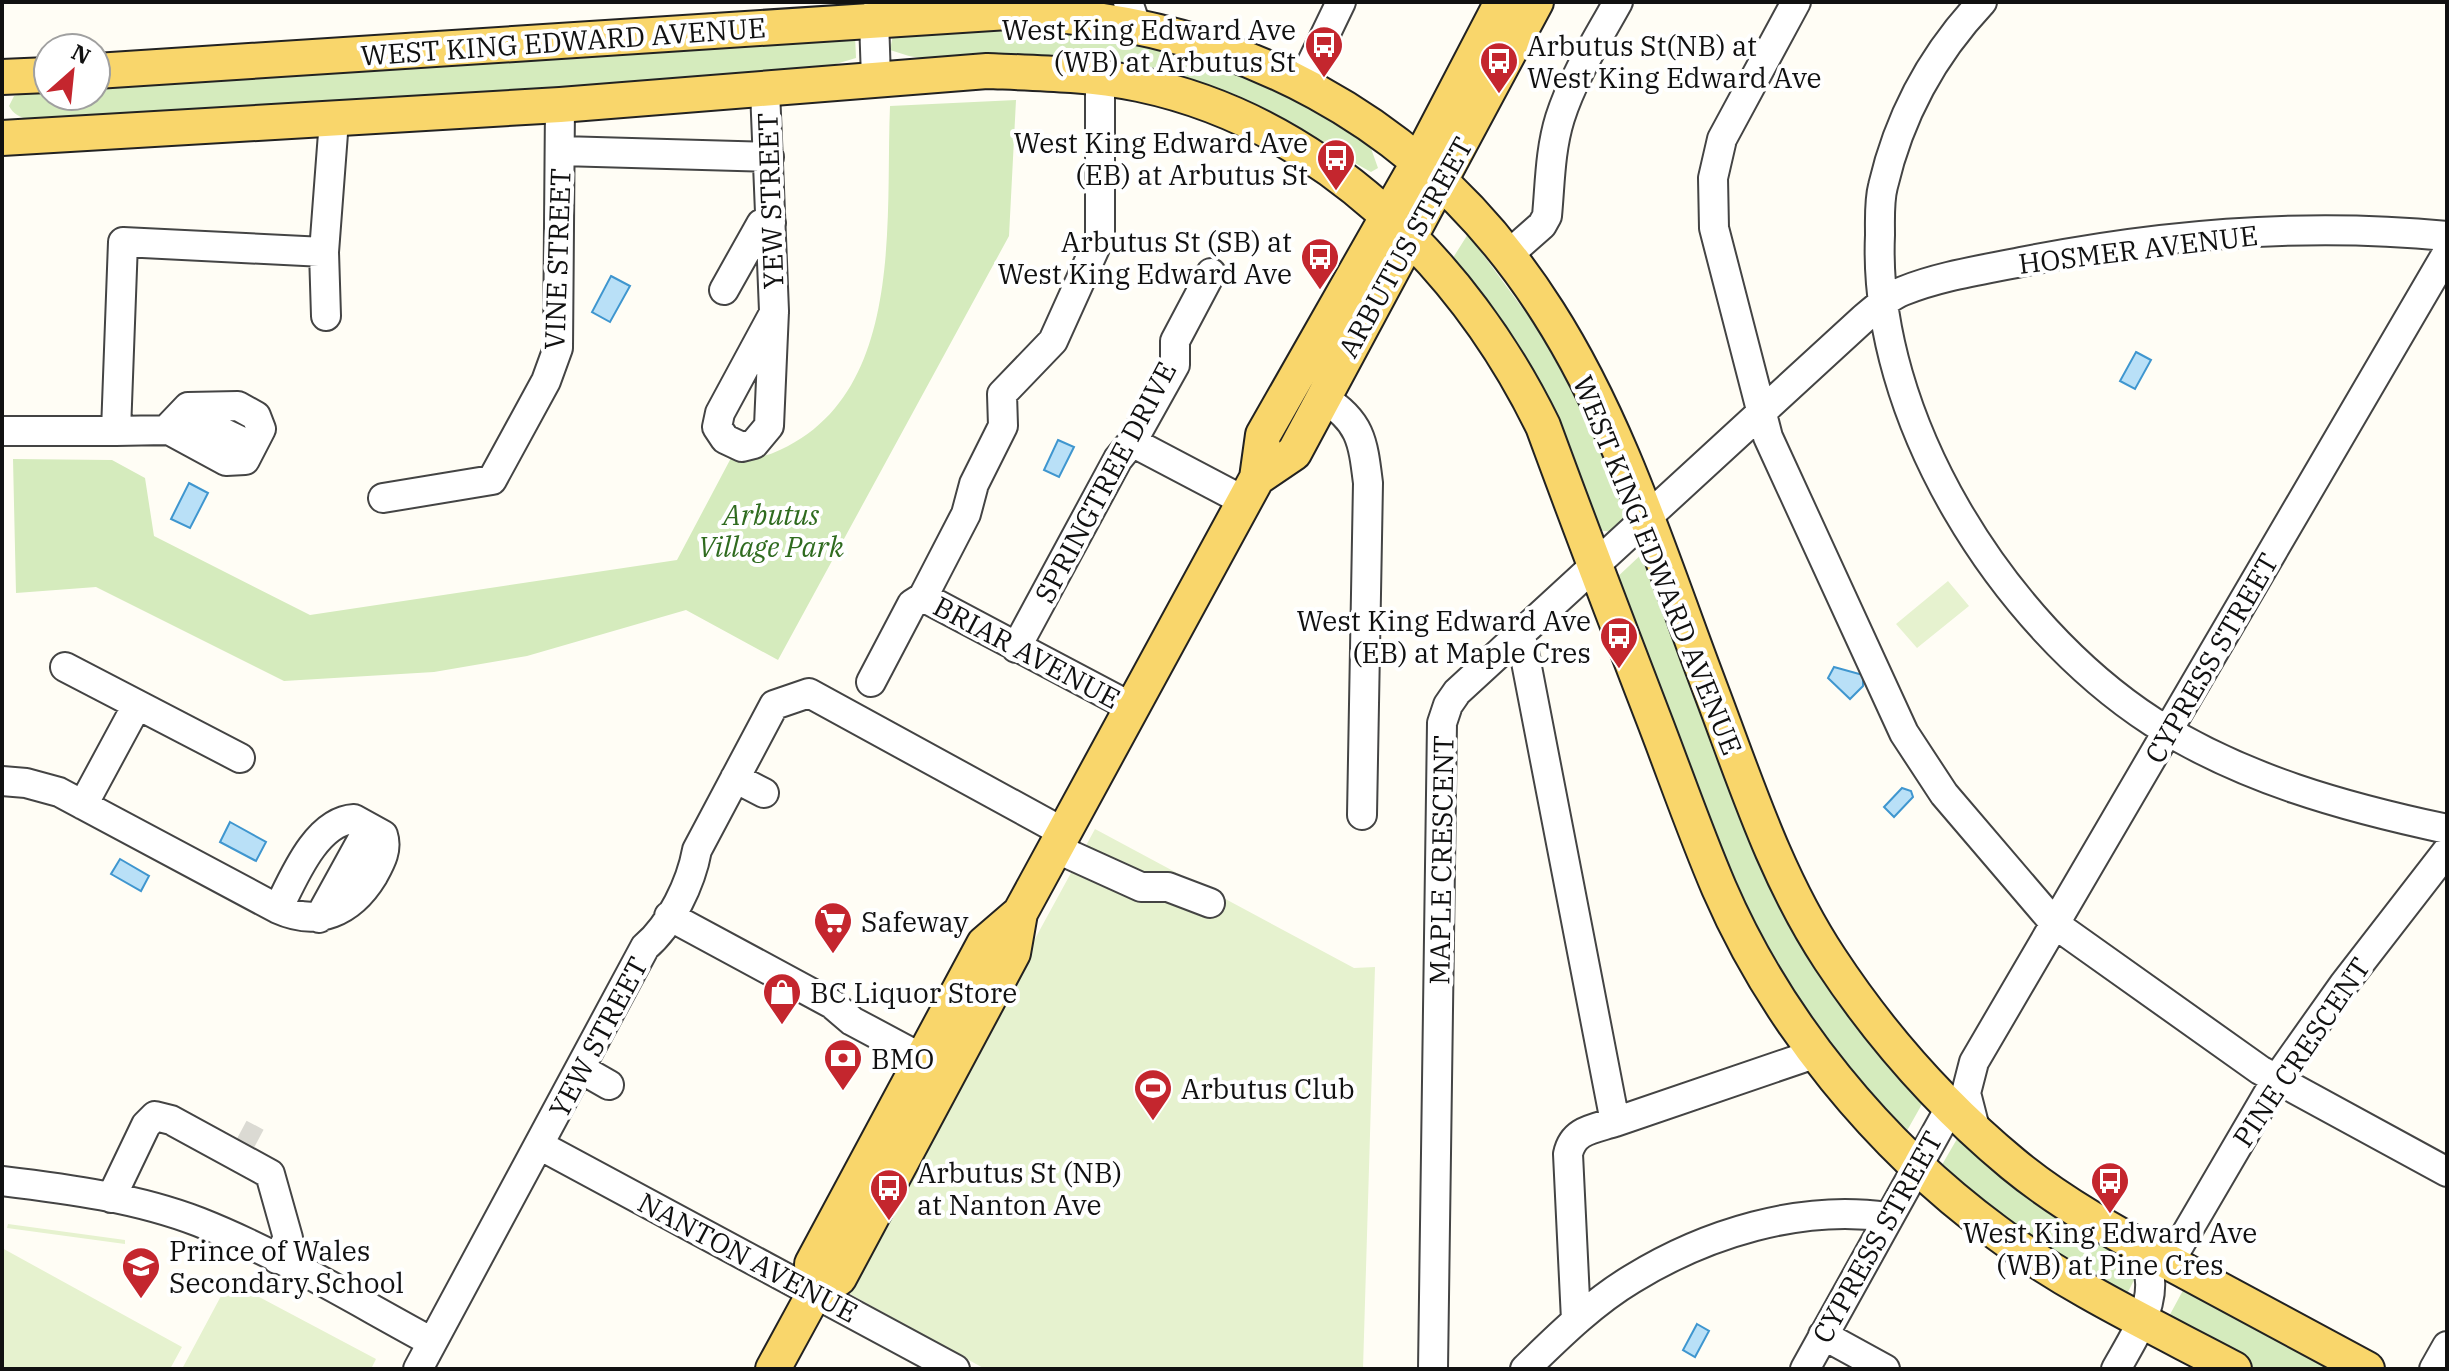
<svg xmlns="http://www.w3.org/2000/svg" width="2449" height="1371" font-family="'IBM Plex Serif',serif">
	<rect width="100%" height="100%" fill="#fffdf5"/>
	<path fill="#d5ebbd" d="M910,28h185l165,47 108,65 10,28 -7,4 -81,-45 -381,-71 -19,-6 3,-15z
		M855,35l1,23 -47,14 -734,50c-20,-1 -56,4 -66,-16l5,-10 34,-8v8h48v-15z
		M1016,100l-7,136 -231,424 -92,-50 -159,46 -93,16 -150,9 -188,-94 -80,6 -3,-134 99,1 33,18 9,58 156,79 367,-55 54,-102c13,-1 31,0 42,-5 133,-54 112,-231 117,-347z
		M1468,234l69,94 65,117 25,61 -2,13 -13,13 -15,-2 -146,-269z
		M1645,551l113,290 168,256 -22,39 -66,-74 -87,-135 -138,-346z
		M1961,1132l176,124v18l-12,24 -43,-24 -143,-104z
		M2187,1283l160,86h-90l-90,-49z"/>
	<path fill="#e6f2cf" d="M1948,581l21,25 -52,42 -21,-24z
		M1095,829l259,139 21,-1 -12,402h-378l-135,-75v-17z
		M8,1224l117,16v4l-118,-16z
		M2,1248l180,99 -12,22h-168z
		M229,1281l147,78 -5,10h-189z"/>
	<path fill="#b9e0f7" stroke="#3f96cf" stroke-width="2" d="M611,276l19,10 -20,36 -18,-10z
		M2136,352l15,8 -16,29 -15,-8z
		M1058,440l16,7 -15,30 -15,-7z
		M189,483l19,10 -18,35 -19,-9z
		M1834,667l29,8v11l-13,13 -22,-21z
		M1902,788l9,3 2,6 -19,20 -10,-10z
		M230,822l36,20 -10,19 -36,-19z
		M120,859l29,17 -8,15 -30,-17z
		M1697,1324l12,7 -14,26 -12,-7z"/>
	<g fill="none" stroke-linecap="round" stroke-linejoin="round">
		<path stroke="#dbdad3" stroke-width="28" stroke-dasharray="28 14" stroke-linecap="butt" d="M240,1133l17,9"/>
		<g stroke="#444" stroke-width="32">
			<path id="minor" d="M1128,2l8,23
				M1796,2l-74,137 -9,39 1,50 54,209 136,296 40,61 112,131 204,145 187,102
				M1982,2c-49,52 -83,115 -99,184 -4,15 -3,33 -3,49 -8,182 122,389 273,487 90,57 191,85 294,107
				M876,78l-2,-58 6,-18
				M1302,83l39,-81
				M765,90l9,221 -5,115 -15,18 -12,3 -17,-8 -8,-12 3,-14 54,-100
				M561,151l208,6
				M324,252l2,64
				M1508,255l34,-30 5,-9c3,-32 3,-66 13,-98 13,-41 37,-78 58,-116
				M724,290l37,-66 10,-1
				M1323,398c38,23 40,44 45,85l-6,332
				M238,406l18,10 5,13 -16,31 -19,1 -59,-32 21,-22z
				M2,431h114l7,-189 201,10 10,-132
				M116,431l100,-2 25,12
				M1132,442l112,59
				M383,498l109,-18 54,-99 12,-33 2,-243
				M923,597l208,110
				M1521,636l94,486c-22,7 -42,8 -47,32l8,166
				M1016,648l102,-189 14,-17 43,-77v-24l36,-68
				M65,667l175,91
				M871,682l41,-78 11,-7 43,-83 8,-30 29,-58 -1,-32 51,-53 47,-104v-157
				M735,778l29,15
				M2,781l24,2 33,9 219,117c40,18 73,3 95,-33 7,-13 15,-26 10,-41l-29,-16c-38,2 -61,60 -76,90
				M83,805l54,-100
				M1055,848l86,39h27l42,16
				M669,916l163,88 20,17 88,47
				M319,918l43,-78
				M581,1069l28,16
				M1615,1122l202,-69
				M1976,1132l-10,-39 8,-31 473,-809
				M541,1146l414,223
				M2,1181c66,8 135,17 197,41 81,32 157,79 233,120
				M111,1198l35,-73 9,-9 16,4 99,54 18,64 -11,21
				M2169,1263l107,-183 68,-96 103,-133
				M1823,1335l62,34
				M418,1369l227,-422c26,-22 46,-64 52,-97l77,-145 35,-12 254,139
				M1433,1369l9,-646 6,-18 9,-13 406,-373c12,-10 25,-22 40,-28 37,-15 79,-21 118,-29 140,-28 284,-40 426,-26
				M1525,1369c33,-32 67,-66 107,-90 73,-45 169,-75 255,-62
				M1805,1369l146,-263
				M2116,1369c23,-41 50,-78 23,-123
				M2434,1369l13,-23"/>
		</g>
		<g stroke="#222" stroke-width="38">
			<path id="major" d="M96,71l912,-59c227,8 417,106 540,300 73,114 114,250 162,376 35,92 65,188 120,271 50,76 113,147 183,205 52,43 115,76 174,108 60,32 120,65 180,97
				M2,77l46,-2
				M2,138l558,-33 427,-34c50,2 103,3 152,13 181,38 325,180 404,342 36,98 73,195 110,291 22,57 42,115 66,171 58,134 160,258 277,344 73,55 157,94 238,137
				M1257,478l37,-25 242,-451
				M815,1292l-3,-28 172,-320 36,-31
				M773,1369l42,-77 24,-14 174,-325 7,-40 237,-435 6,-43 155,-272 84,-161"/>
		</g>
		<use href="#minor" stroke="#fff" stroke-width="28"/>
		<use href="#major" stroke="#f9d66b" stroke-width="34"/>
	</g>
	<defs>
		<g id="bus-pin" transform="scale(2)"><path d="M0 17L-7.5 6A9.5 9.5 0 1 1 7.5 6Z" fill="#c4262e" stroke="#fff"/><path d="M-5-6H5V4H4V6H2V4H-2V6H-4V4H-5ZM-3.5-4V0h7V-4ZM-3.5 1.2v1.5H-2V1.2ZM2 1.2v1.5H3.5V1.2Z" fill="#fff"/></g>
		<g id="supermarket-pin" transform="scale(2)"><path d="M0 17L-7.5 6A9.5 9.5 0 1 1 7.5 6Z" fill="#c4262e" stroke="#fff"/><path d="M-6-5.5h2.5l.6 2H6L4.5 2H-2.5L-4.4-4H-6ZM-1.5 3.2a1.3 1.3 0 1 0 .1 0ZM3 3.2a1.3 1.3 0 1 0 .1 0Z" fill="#fff"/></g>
		<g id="shop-pin" transform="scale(2)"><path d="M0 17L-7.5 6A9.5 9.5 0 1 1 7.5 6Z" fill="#c4262e" stroke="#fff"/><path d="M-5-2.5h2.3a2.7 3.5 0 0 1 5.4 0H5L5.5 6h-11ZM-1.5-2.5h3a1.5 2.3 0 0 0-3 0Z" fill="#fff"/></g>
		<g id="bank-pin" transform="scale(2)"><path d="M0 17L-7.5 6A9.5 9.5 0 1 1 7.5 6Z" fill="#c4262e" stroke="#fff"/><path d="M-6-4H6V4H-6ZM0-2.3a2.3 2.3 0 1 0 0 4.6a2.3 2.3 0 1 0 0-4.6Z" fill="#fff"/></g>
		<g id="stadium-pin" transform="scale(2)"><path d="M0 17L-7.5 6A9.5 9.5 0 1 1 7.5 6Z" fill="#c4262e" stroke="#fff"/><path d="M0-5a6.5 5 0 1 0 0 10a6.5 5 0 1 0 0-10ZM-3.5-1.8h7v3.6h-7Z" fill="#fff"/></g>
		<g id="school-pin" transform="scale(2)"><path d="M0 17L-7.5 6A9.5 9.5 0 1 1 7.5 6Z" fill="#c4262e" stroke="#fff"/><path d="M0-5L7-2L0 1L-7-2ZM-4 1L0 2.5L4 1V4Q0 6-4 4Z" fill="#fff"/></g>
	</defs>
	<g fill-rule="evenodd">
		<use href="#bus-pin" x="1324" y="45"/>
		<use href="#bus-pin" x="1499" y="61"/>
		<use href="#bus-pin" x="1336" y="158"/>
		<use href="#bus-pin" x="1320" y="257"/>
		<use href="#bus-pin" x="1619" y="636"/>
		<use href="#supermarket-pin" x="833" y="921"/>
		<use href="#shop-pin" x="782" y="992"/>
		<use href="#bank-pin" x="843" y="1058"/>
		<use href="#stadium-pin" x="1153" y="1088"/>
		<use href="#bus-pin" x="2110" y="1181"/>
		<use href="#bus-pin" x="889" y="1188"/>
		<use href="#school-pin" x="141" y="1266"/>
	</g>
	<g text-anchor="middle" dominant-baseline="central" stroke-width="8" stroke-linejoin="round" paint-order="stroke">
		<g font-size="28" fill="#111" stroke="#fff" text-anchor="start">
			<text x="1296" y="29" text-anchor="end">West King Edward Ave<tspan x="1296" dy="32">(WB) at Arbutus St</tspan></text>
			<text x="1527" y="45">Arbutus St(NB) at<tspan x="1527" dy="32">West King Edward Ave</tspan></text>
			<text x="1308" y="142" text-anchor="end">West King Edward Ave<tspan x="1308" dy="32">(EB) at Arbutus St</tspan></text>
			<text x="1292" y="241" text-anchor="end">Arbutus St (SB) at<tspan x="1292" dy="32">West King Edward Ave</tspan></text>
			<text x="1591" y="620" text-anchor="end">West King Edward Ave<tspan x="1591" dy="32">(EB) at Maple Cres</tspan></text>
			<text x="861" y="921">Safeway</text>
			<text x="810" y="992">BC Liquor Store</text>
			<text x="871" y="1058">BMO</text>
			<text x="1181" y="1088">Arbutus Club</text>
			<text x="917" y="1172">Arbutus St (NB)<tspan x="917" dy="32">at Nanton Ave</tspan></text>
			<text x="2110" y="1232" text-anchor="middle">West King Edward Ave<tspan x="2110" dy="32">(WB) at Pine Cres</tspan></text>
			<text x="169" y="1250">Prince of Wales<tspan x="169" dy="32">Secondary School</tspan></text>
		</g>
		<g font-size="28" fill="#111" stroke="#fff">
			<text transform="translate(563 41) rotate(-4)">WEST KING EDWARD AVENUE</text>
			<text transform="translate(770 201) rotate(-92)">YEW STREET</text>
			<text transform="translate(1405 247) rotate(-61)">ARBUTUS STREET</text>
			<text transform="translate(2138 249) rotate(-7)">HOSMER AVENUE</text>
			<text transform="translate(557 259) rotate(-88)">VINE STREET</text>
			<text transform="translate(1105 482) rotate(-62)">SPRINGTREE DRIVE</text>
			<text transform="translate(1658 565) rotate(68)">WEST KING EDWARD AVENUE</text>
			<text transform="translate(1027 652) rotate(28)">BRIAR AVENUE</text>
			<text transform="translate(2211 658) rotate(-60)">CYPRESS STREET</text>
			<text transform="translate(1441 860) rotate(-89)">MAPLE CRESCENT</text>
			<text transform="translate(598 1037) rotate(-62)">YEW STREET</text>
			<text transform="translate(2301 1052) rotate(-56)">PINE CRESCENT</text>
			<text transform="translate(1877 1237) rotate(-61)">CYPRESS STREET</text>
			<text transform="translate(748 1257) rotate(28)">NANTON AVENUE</text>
		</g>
		<g font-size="28" font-style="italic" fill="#2f6b1f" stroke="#fff">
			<text x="771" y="514">Arbutus<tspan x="771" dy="32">Village Park</tspan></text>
		</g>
	</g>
	<rect width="2449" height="1371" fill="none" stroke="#111111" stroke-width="8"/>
	<g transform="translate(72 72) rotate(27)"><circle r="38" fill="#ffffff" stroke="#a0a0a0" stroke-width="2"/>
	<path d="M0-6L14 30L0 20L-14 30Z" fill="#c4262e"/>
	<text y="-12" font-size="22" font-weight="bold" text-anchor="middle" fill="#111111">N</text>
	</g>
</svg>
